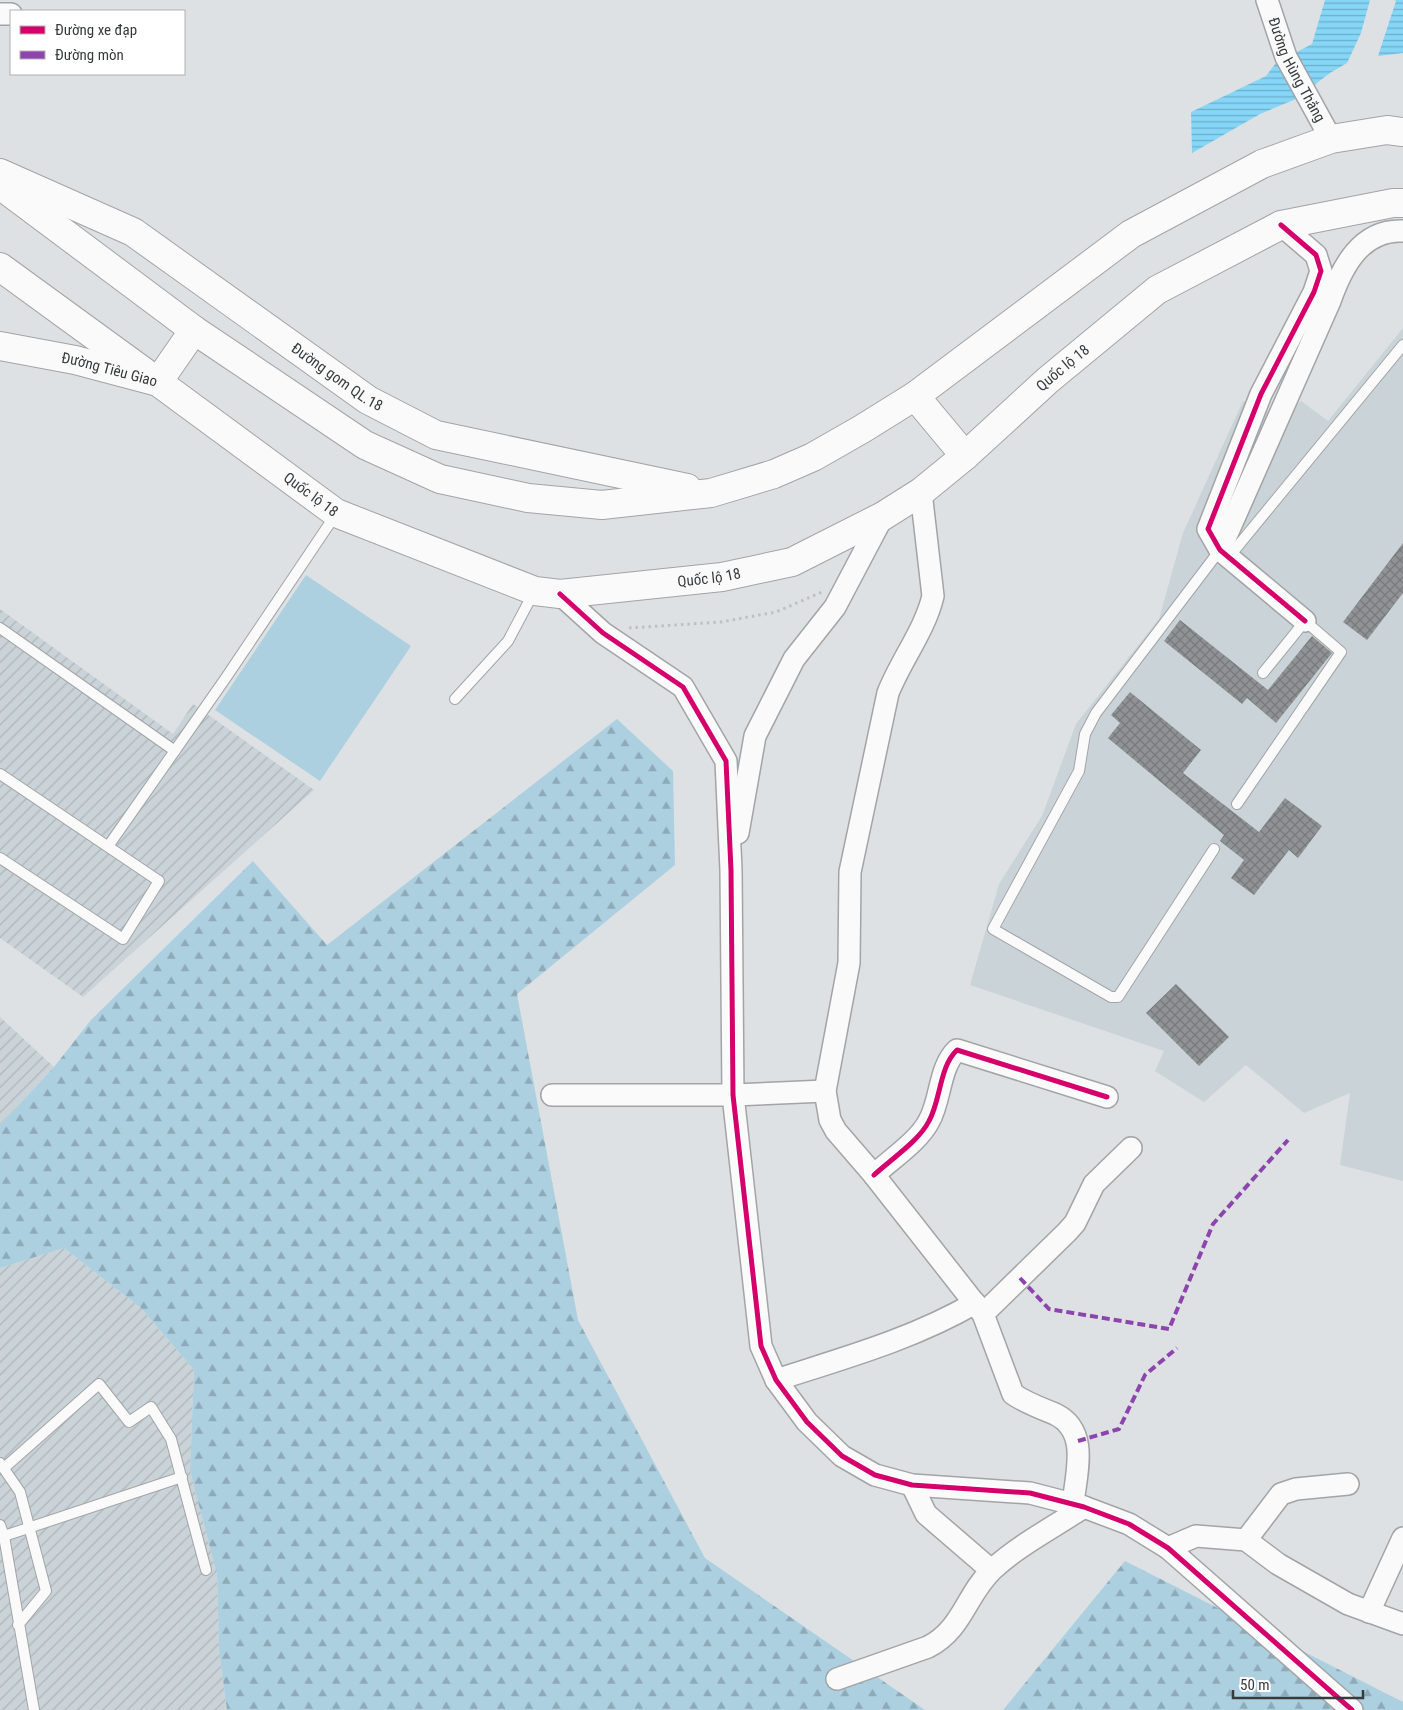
<svg xmlns="http://www.w3.org/2000/svg" width="1403" height="1710" font-family="'Roboto Condensed',sans-serif">
	<defs>
		<pattern id="industrial-furrows" width="10" height="10" patternUnits="userSpaceOnUse" patternTransform="scale(1.25)"><rect width="10" height="10" fill="#cad3d8"/><path d="M-1 1l2-2M0 10L10 0M9 11l2-2" fill="none" stroke="#aeb6ba"/></pattern>
		<pattern id="forest-firs" width="22" height="20" patternUnits="userSpaceOnUse" patternTransform="scale(1.25)"><rect width="22" height="20" fill="#add0e1"/><path d="M5 1l3.5 6h-7zM16 11l3.5 6h-7z" fill="#8eaab8"/></pattern>
		<pattern id="water-rules" width="6" height="5" patternUnits="userSpaceOnUse" patternTransform="scale(1.25)"><rect width="6" height="5" fill="#85d6f7"/><path d="M0 2.5h6" fill="none" stroke="#6eafc9"/></pattern>
		<pattern id="building-cross-hatch" width="8" height="8" patternUnits="userSpaceOnUse" patternTransform="scale(1.25)"><rect width="8" height="8" fill="#909395"/><path d="M0 0l8 8M0 8l8-8" fill="none" stroke="#77797b"/></pattern>
	</defs>
	<rect width="100%" height="100%" fill="#dde1e3"/>
	<path fill="#cad3d8" d="M1403,328v853l-63,-16 10,-72 -46,20 -58,-48 -42,37 -49,-31 9,-20 -194,-66 29,-101 43,-68 34,-92 83,-105 24,-86 60,-132 40,17 18,-17 27,20z"/>
	<path fill="url(#industrial-furrows)" d="M0,609l173,125 20,-30 121,86 -231,207 -83,-59z
		M0,1017l54,50 -54,58z
		M64,1248l77,60 53,62 -4,101 27,103 2,76 8,60h-227v-442z"/>
	<path fill="#add0e1" d="M306,575l105,71 -91,135 -105,-71z"/>
	<path fill="url(#forest-firs)" d="M617,719l56,52 2,94 -158,129 61,326 127,238 220,152h-698l-8,-60 -2,-76 -27,-103 4,-101 -53,-62 -77,-60 -64,20v-143l54,-58 37,-47 162,-159 74,84z
		M1125,1561l278,141v8h-400z"/>
	<path fill="url(#water-rules)" d="M1325,0h45l-9,33 -14,30 -17,10 -34,26 -36,15 -68,39 -1,-41 75,-36 10,-13 36,-19z
		M1394,0h9v53l-25,3 18,-55z"/>
	<path fill="url(#building-cross-hatch)" d="M1403,543v50l-36,47 -24,-18z
		M1180,620l88,70 44,-54 20,17 -56,70 -29,-25 -5,6 -78,-63z
		M1130,692l71,58 -18,23 76,59 26,-34 37,28 -24,32 -9,-8 -35,45 -23,-17 13,-18 -24,-19 4,-6 -116,-97 12,-15 -9,-8z
		M1176,984l53,53 -30,29 -53,-53z"/>
	<g fill="none" stroke-linecap="round" stroke-linejoin="round">
		<g stroke="#a2a4a6" stroke-width="12">
			<path id="lane" d="M1228,558l175,-213
				M0,628l175,123
				M455,699l53,-58 26,-49
				M0,774l159,107 -36,58 -123,-81
				M1237,804l104,-152 -36,-31 -42,52
				M109,845l116,-166 111,-165
				M1214,849l-96,148h-7l-118,-68 86,-158 6,-37 11,-21 124,-163
				M0,1463l20,29 26,99 -28,34
				M4,1468l95,-84 30,38 22,-15 20,32 35,131
				M0,1525l4,11 30,174
				M4,1536l178,-59"/>
		</g>
		<g stroke="#a2a4a6" stroke-width="24">
			<g id="street">
				<path id="s1" d="M1267,0l19,57 45,82"/>
				<path d="M0,14h11"/>
				<path d="M1281,225l35,30 5,16 -7,21 -53,102 -53,135 12,21 85,71"/>
				<path d="M921,492l12,104c-8,34 -32,64 -45,97l-38,179 -1,91 -24,128 5,29 6,11 38,44 109,139 30,80c13,9 27,14 42,20 35,17 21,59 18,90"/>
				<path d="M1220,550l110,-249c12,-34 31,-72 73,-70"/>
				<path d="M560,594l43,39 80,54 43,74 5,109 2,225 28,251 15,34 31,42 35,34 33,19 37,10 118,8 54,14 45,17 39,24 184,162"/>
				<path d="M738,833l17,-97 39,-77 41,-52 48,-91"/>
				<path d="M552,1095h181l92,-4"/>
				<path d="M874,1175c16,-15 45,-34 55,-54 12,-21 10,-54 28,-71l150,47"/>
				<path d="M983,1314l84,-82 8,-9 19,-39 37,-36"/>
				<path d="M776,1380c68,-22 137,-41 199,-77"/>
				<path d="M912,1485l14,29 65,56"/>
				<path d="M1246,1540l35,-46 15,-5 52,-5"/>
				<path d="M1168,1548l28,-12 50,4 32,24 70,40 55,20"/>
				<path d="M1369,1612l34,-74"/>
				<path d="M837,1679l91,-32c35,-18 38,-53 65,-78 26,-24 61,-42 91,-62"/>
			</g>
		</g>
		<g stroke="#a2a4a6" stroke-width="30">
			<path id="primary" d="M0,185l194,145
				M0,267l158,115"/>
		</g>
		<g stroke="#a2a4a6" stroke-width="30">
			<g id="highway">
				<path id="s2" d="M0,173l133,59 235,168 68,35 251,53"/>
				<path id="s3" d="M0,346l75,14 83,22 178,131 199,78 25,3 162,-17 70,-15 91,-46 38,-24 44,-36 83,-76 109,-90 124,-65 112,-22h10"/>
				<path d="M158,382l36,-52 171,115 75,34 88,19 74,7 109,-12 63,-19 39,-17 49,-28 53,-33 216,-162 131,-70 69,-25 56,-9 16,2"/>
				<path d="M915,396l50,60"/>
			</g>
		</g>
		<path stroke="#bfc1c1" stroke-width="3" stroke-dasharray="2.5 4" stroke-linecap="butt" d="M629,628l92,-6 55,-10 46,-20"/>
		<use href="#lane" stroke="#fafafb" stroke-width="10"/>
		<use href="#street" stroke="#fafafb" stroke-width="21"/>
		<use href="#primary" stroke="#fafafb" stroke-width="28"/>
		<use href="#highway" stroke="#fafafb" stroke-width="28"/>
		<path stroke="#8e44ad" stroke-width="4" stroke-dasharray="8 4" stroke-linecap="butt" d="M1020,1278l29,31 120,20 44,-105 75,-84
			M1078,1441l41,-12 26,-54 32,-27"/>
		<g stroke="#fff" stroke-width="8">
			<path id="cycleway" d="M1281,225l35,30 5,16 -7,21 -53,102 -53,135 12,21 85,71
				M560,594l43,39 80,54 43,74 5,109 2,225 28,251 15,34 31,42 35,34 33,19 37,10 118,8 54,14 45,17 39,24 184,162
				M874,1175c16,-15 45,-34 55,-54 12,-21 10,-54 28,-71l150,47"/>
		</g>
		<use href="#cycleway" stroke="#d6006c" stroke-width="5"/>
	</g>
	<g text-anchor="middle" dominant-baseline="central" stroke-width="5" stroke-linejoin="round" paint-order="stroke">
		<g font-size="15" fill="#383b3c" stroke="#fff">
			<text stroke="none"><textPath href="#s1" startOffset="76">Đường Hùng Thắng</textPath></text>
			<text stroke="none"><textPath href="#s3" startOffset="112">Đường Tiêu Giao</textPath></text>
			<text stroke="none"><textPath href="#s3" startOffset="1192">Quốc lộ 18</textPath></text>
			<text stroke="none"><textPath href="#s2" startOffset="396">Đường gom QL.18</textPath></text>
			<text stroke="none"><textPath href="#s3" startOffset="352">Quốc lộ 18</textPath></text>
			<text stroke="none"><textPath href="#s3" startOffset="772">Quốc lộ 18</textPath></text>
		</g>
	</g>
	<rect x="10" y="10" width="175" height="65" fill="#ffffff" stroke="#afb1b1"/>
	<rect x="20" y="26" width="25" height="8" fill="#d6006c" stroke="#afb1b1"/>
	<text x="55" y="35" font-size="15" fill="#383b3c">Đường xe đạp</text>
	<rect x="20" y="51" width="25" height="8" fill="#8e44ad" stroke="#afb1b1"/>
	<text x="55" y="60" font-size="15" fill="#383b3c">Đường mòn</text>
	<path d="M1233 1690v8h130v-8" fill="none" stroke="#383b3c" stroke-width="2.5"/>
	<text x="1240" y="1690" font-size="15" fill="#383b3c" stroke="#ffffff" stroke-width="4" paint-order="stroke">50 m</text>
</svg>
